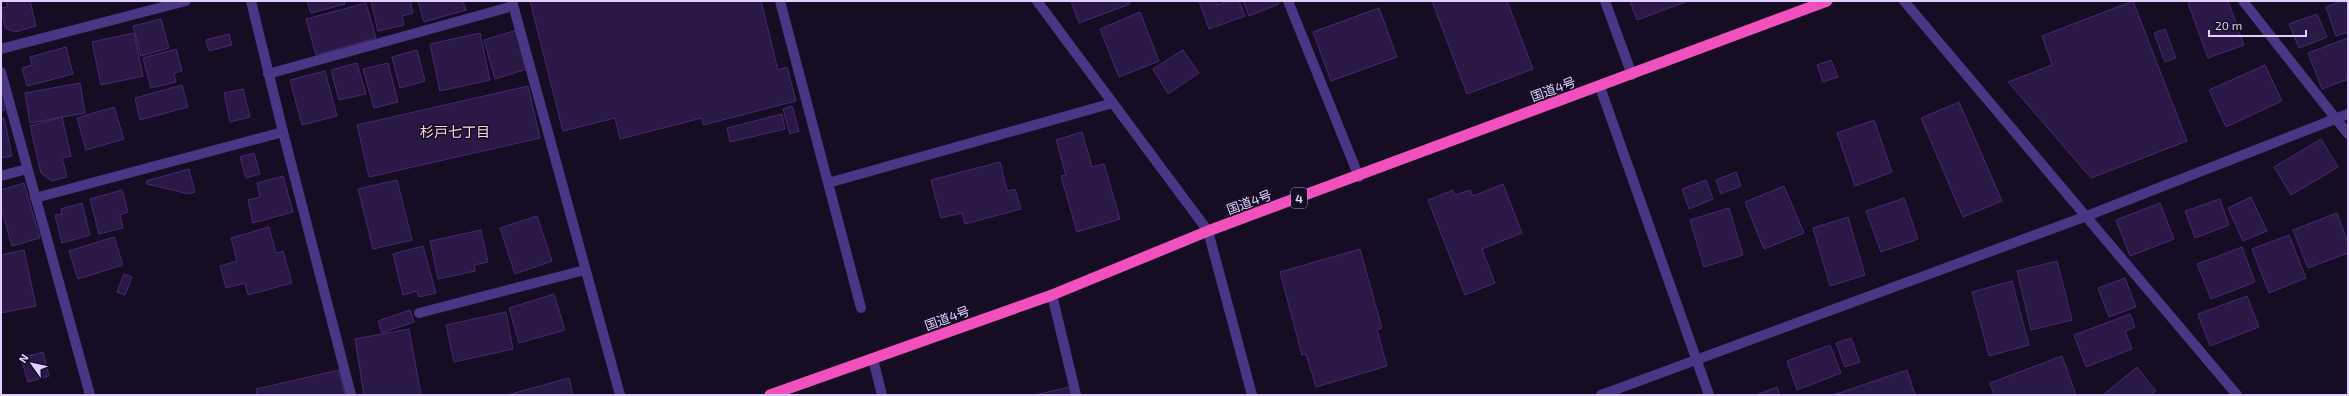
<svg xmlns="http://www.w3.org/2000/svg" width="2349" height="396" font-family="'Exo 2','Noto Sans JP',sans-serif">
	<rect width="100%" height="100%" fill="#160d24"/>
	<path fill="#2b1846" stroke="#472973" d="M6,1h24l6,25 -21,6 -10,-4 -4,-20 7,-1z
		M307,1h37l1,3 -34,9z
		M376,1h34l3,12 -11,3 2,9 -26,6 -7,-29z
		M418,1h45l3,9 -42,12z
		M530,1h231l17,69 9,-3 9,34 -93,24 -1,-7 -82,21 -5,-21 -52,13z
		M1071,1h58l1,3 -51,19z
		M1199,1h16l2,4 11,-4h11l6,15 -36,13z
		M1243,1h35l1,3 -30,12z
		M1432,1h75l26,68 -66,25z
		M1630,1h58l-51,19z
		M2133,1l54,140 -96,37 -83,-96 44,-17 -10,-29z
		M2193,1h35l16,44 -36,13 -20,-55z
		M2342,1h6v31l-12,4 -10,-29z
		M366,3l10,35 -60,17 -10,-36z
		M1379,8l18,49 -66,24 -18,-49z
		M1140,12l19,49 -40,16 -19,-48z
		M2317,14l10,23 -28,11 -10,-24z
		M161,19l8,29 -28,8 -8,-30z
		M2165,29l11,29 -11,4 -11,-29z
		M517,30l10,39 -32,10 -11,-39z
		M134,33l9,43 -42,9 -9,-43z
		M480,33l10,47 -50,11 -10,-47z
		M229,34l3,11 -23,6 -3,-11z
		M2348,38v41l-26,10 -14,-36z
		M66,47l7,27 -46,12 -5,-18 10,-3 -2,-8z
		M176,49l6,22 -8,2 2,9 -25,6 -8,-30z
		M417,50l8,31 -25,7 -8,-31z
		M1183,50l16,23 -31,21 -15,-25z
		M1831,60l7,17 -15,5 -6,-17z
		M357,63l9,31 -27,6 -8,-30z
		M388,63l10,39 -24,6 -11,-39z
		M2265,65l17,36 -56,26 -17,-37z
		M325,71l12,45 -35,9 -12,-45z
		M80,83l5,30 -55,10 -5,-30z
		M182,85l6,22 -48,13 -5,-22z
		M528,86l12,52 -171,39 -12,-52z
		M243,89l7,28 -20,5 -6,-29z
		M1,96l4,14 -4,1z
		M1959,102l43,99 -39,16 -42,-99z
		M792,106l7,25 -9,3 -7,-25z
		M114,107l10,32 -38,11 -9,-32z
		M782,114l3,15 -55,13 -3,-14z
		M62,117l9,39 -9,2 5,19 -15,4 -11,-8 -11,-47z
		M4,118l8,38 -11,2v-39z
		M1874,120l18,52 -37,14 -18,-53z
		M1082,132l10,35 12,-3 16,55 -43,13 -16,-56 5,-1 -10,-35z
		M2321,139l17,28 -47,28 -17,-28z
		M254,153l6,21 -14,4 -6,-21z
		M1000,162l7,29 8,-2 6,20 -56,15 -3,-11 -21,5 -10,-38z
		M189,169l6,23 -6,2 -42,-10 -1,-3z
		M1736,172l5,14 -20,8 -5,-14z
		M283,176l10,36 -40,11 -5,-23 12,-3 -3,-14z
		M397,180l15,60 -39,9 -15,-60z
		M1706,180l7,19 -24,10 -7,-20z
		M24,183l16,55 -28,8 -11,-39v-17z
		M1503,184l19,49 -40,16 13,34 -30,12 -37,-95 25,-10 2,5 15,-5 3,6z
		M1784,186l20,47 -40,16 -19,-47z
		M122,190l6,22 -8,3 3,13 -24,6 -9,-35z
		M2251,197l16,34 -24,10 -15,-33z
		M1904,198l14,41 -37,13 -15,-41z
		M2220,199l9,26 -34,13 -10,-27z
		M82,203l8,32 -28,8 -7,-28 7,-1 -1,-5z
		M2160,203l14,36 -44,17 -14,-36z
		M1729,208l14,47 -39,12 -14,-47z
		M2337,213l11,30v10l-40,15 -15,-38z
		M537,216l15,45 -37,13 -15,-46z
		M1848,217l17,58 -35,11 -17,-58z
		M269,227l7,26 7,-2 9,32 -44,12 -3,-12 -19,5 -6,-22 17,-5 -6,-23z
		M481,230l7,32 -14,3 1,6 -37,8 -8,-38z
		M2289,235l17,43 -37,15 -17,-44z
		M114,237l9,28 -45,14 -9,-28z
		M423,246l13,47 -17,4 -2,-6 -14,4 -10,-41z
		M2242,247l13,35 -44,17 -14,-35z
		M1360,249l22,79 -5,2 10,36 -71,21 -10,-33 -4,1 -22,-83z
		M24,250l12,56 -35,7v-58z
		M2057,261l15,59 -41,10 -14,-59z
		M124,274l8,3 -7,18 -8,-3z
		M2125,278l11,29 -27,10 -11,-29z
		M2012,281l17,64 -40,11 -17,-64z
		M554,294l11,36 -46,13 -10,-35z
		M2247,296l12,31 -49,19 -12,-32z
		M410,310l4,12 -32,11 -4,-12z
		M506,312l7,37 -59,13 -8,-37z
		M2130,314l5,13 -10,4 7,18 -46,18 -12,-32z
		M409,329l12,66h-57l-9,-56z
		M1851,338l9,24 -15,5 -9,-24z
		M1830,345l11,28 -44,17 -10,-29z
		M43,352l6,24 -21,6 -7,-24z
		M2062,356l14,39h-82l-4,-12z
		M2137,367l19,24 -6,4h-47z
		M339,370l6,25h-88l-1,-6z
		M1907,370l8,25h-82z
		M569,378l4,17h-66z
		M1070,387l2,8h-37z
		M1777,387l3,8h-24z"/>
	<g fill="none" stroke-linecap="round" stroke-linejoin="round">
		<path stroke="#4a3685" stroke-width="10" d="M512,1l108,394
			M780,1l81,307
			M1037,1l171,230 44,164
			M1288,1l71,176
			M1605,1l27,74
			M1904,1l333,394
			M2243,1l105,133
			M1,49l185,-48
			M1,72l89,323
			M268,74l245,-68
			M1600,87l109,308
			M283,132l68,263
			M1,176l26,-7
			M828,183l285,-80
			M35,198l248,-66 -32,-131
			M1052,295l24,100
			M419,313l166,-43
			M873,359l9,36
			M1601,395l483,-178 264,-103"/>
		<path stroke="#f251bd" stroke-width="11" d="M770,395l282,-100 156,-64 619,-230"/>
	</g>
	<g text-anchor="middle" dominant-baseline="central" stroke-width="3" stroke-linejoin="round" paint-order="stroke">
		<rect fill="#160d24" stroke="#a396bd" stroke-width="1" x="1291" y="188" width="16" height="20" rx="3"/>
		<g font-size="12" font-weight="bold" fill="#dfd0ff">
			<text x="1299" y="198">4</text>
		</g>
		<g font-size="13" fill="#dfd0ff" stroke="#160d24">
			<text transform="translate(1553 89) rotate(-20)">国道4号</text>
			<text transform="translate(1249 202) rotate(-20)">国道4号</text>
			<text transform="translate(947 318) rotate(-20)">国道4号</text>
		</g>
		<g font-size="14" fill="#ffd2e5" stroke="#160d24">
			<text x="455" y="131">杉戸七丁目</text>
		</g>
	</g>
	<rect width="2349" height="396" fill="none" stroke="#dfd0ff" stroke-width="4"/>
	<g transform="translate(32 364) rotate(303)" stroke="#160d24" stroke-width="3" paint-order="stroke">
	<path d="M0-3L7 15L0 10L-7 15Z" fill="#dfd0ff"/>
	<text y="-6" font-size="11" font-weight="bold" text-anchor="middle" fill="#dfd0ff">N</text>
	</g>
	<path d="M2209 30v6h97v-6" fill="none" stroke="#dfd0ff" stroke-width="2"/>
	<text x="2215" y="30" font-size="12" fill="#dfd0ff" stroke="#160d24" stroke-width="3" paint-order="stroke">20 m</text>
</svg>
